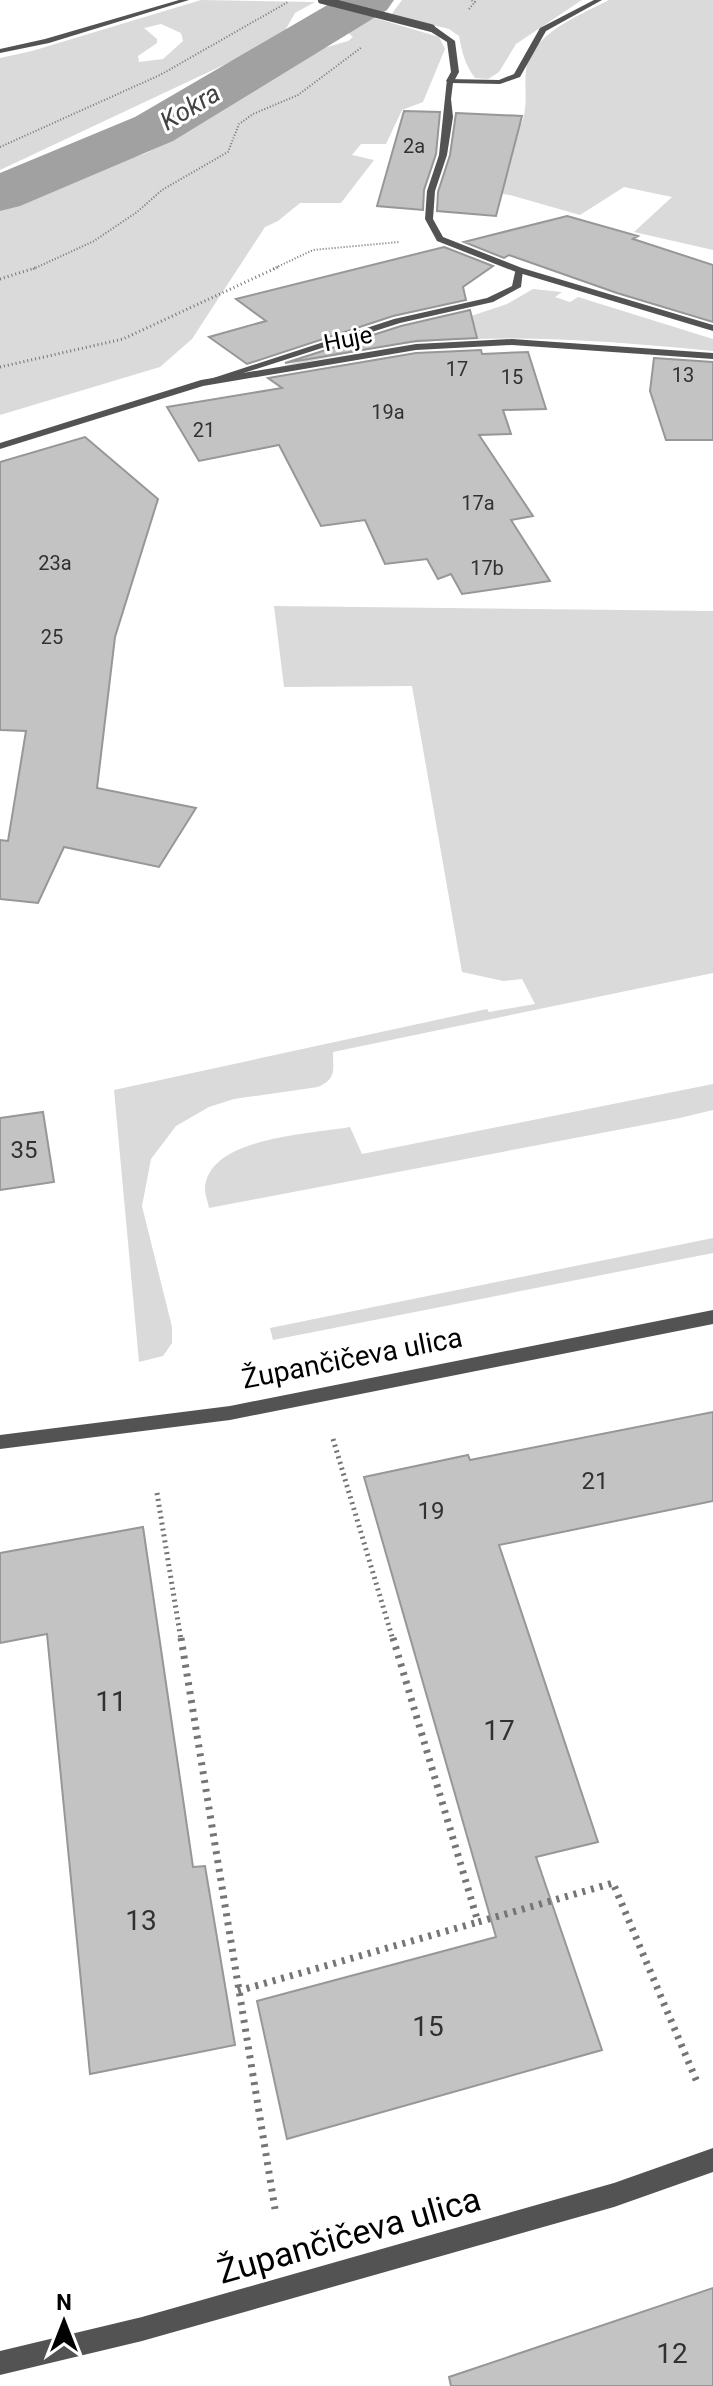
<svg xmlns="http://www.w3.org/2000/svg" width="713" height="2386" font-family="Roboto,sans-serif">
	<rect width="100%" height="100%" fill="#fff"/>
	<path fill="#dadada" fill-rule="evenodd" d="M201,0l114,2 -20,11 -14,25 -281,132v-112l32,-7zM161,24l20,9 2,8 -20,18 -24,3 -1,-6 19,-13v-4l-13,-11z
		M402,0h180l-66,44 -17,28 -11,7 -13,-1c-10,-13 -13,-26 -16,-42l-10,-7 -58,-14z
		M609,0h104v250l-79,-18 38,-35 -48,-10 -44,28 -70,-20 -49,-7c18,-18 54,-47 62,-69 5,-17 1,-33 3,-49 5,-37 55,-55 83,-70z
		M375,18l64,19 6,12 -22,53 -21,8 -16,34h-25l-9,11 22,5 -33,43h-41l-22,18 -13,6 -73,112 -32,28 -160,48v-212l59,-24 85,-25 35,-17 38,-30 100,-57 31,-9 5,-4 -7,-6z
		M533,289l29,3 -7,5 15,5 8,-5 135,42v12c-100,-10 -201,-18 -301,-8 -50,5 -101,19 -151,29l207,-55 39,-13z
		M274,606l439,5v362l-380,79c0,18 4,26 -15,35l-84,12 -25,8 -33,19 -25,33 -9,47 30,121v16l-9,13 -24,6 -25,-272 373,-81 2,3 46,-8 -13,-25 -19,2 -41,-9 -50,-286 -128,1z
		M713,1084v26l-33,8 -471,90c-1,-6 -4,-13 -4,-19 2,-52 107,-55 145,-62l12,27z
		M713,1238v15l-440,87 -3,-12z"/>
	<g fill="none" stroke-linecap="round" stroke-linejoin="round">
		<path fill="#a1a1a1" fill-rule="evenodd" d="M336,0h58l-7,10 -214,131 -153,65 -20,5v-38l135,-56z"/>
	</g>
	<path fill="#c3c3c3" stroke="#979797" stroke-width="2" d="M404,111l36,1 -4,42 -12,36 -1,20 -46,-4z
		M456,113l66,3 -26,100 -59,-5 1,-19 12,-37z
		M567,216l71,20 -5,3 80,26v57l-96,-29 -108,-38 -5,3 -40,-16z
		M444,247l49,19 -30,21 3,13 -73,16 -146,48 -38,-27 57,-16 -30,-22z
		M470,310l7,28 -61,3 -131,22 116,-37z
		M481,350l1,4 46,-2 18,57 -43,1 8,24 -32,1 54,81 -22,4 39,61 -88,13 -11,-20 -13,5 -11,-20 -42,5 -20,-44 -44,6 -42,-81 -80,16 -32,-54 115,-19 -14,-10 148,-25z
		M654,358l59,4v78h-47l-16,-49z
		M85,437l73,62 -43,138 -18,151 99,20 -37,59 -95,-20 -26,56 -38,-4v-59l8,1 18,-110 -26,-1v-268z
		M43,1112l11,70 -54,8v-72z
		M713,1412v89l-214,44 99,297 -62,15 66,193 -315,89 -30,-138 239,-64 -132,-460 104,-22 2,5z
		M143,1527l50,340 12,-1 30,179 -145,29 -43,-440 -47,9v-90z
		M713,2288v98h-262l-2,-9z"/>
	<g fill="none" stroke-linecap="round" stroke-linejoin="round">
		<path stroke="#757575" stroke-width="2" stroke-dasharray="1 2" stroke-linecap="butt" d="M469,9l6,-7 -4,-2
			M0,147l160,-72 128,-73
			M33,269l61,-28 43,-29 25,-22 66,-38 11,-28 14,-10 45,-19 64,-48
			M273,269l40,-19 86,-8"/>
		<path stroke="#757575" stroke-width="3" stroke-dasharray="1 3" stroke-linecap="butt" d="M0,279l38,-12
			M0,367l123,-28 155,-72"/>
		<path stroke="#757575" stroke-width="5" stroke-dasharray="2 4" stroke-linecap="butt" d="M333,1439l60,201
			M157,1493l24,147"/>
		<path stroke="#757575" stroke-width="7" stroke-dasharray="3 6" stroke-linecap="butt" d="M181,1638l94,571
			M393,1638l85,284 135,-39 84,199
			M238,1991l240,-69"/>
		<path fill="#535353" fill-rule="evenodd" d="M428,26h6l21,15 4,31 -6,11 -7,-2 5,-9 -4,-30 -19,-12z
			M516,268l7,2 -2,17 -28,15 -93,21 -191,61 -8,-2 193,-63 93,-21 25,-12z"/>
		<path fill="#535353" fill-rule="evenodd" d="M179,0h10l-140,43 -49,10v-4l45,-10z
			M594,0h8l-56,31 -26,46 -20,7 -47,-1 -2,16 2,18 -6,38 -12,36 -2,28 10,18 79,31 191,57v6l-197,-59 -79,-31 -12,-22 2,-28 12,-36 8,-76 52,1 15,-6 26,-46z
			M512,339l201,14v6l-201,-14 -96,5 -213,36 -203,63v-6l201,-63 215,-36z
			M713,1310v14l-483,96 -230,29v-14l230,-29z
			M713,2148v24l-99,35 -472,134 -142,34v-24l142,-34 472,-134z"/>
		<path stroke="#535353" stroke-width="8" d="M322,0l109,28"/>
	</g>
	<g text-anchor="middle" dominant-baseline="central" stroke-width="6" stroke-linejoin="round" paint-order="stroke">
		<g font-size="20" fill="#313131">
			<text x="414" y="146">2a</text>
			<text x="457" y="369">17</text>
			<text x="683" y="375">13</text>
			<text x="512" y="377">15</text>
			<text x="388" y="412">19a</text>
			<text x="204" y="430">21</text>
			<text x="478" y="503">17a</text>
			<text x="55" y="563">23a</text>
			<text x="487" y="568">17b</text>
			<text x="52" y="637">25</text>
		</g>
		<g font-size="24" fill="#000" stroke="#fff">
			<text transform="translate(348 339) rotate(-11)">Huje</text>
		</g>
		<g font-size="24" fill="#313131">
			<text x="24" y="1150">35</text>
			<text x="595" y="1481">21</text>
			<text x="431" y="1511">19</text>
		</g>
		<g font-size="26" font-style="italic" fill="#424242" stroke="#fff">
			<text transform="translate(190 107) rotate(-31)">Kokra</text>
		</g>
		<g font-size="28" fill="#000" stroke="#fff">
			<text transform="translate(352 1358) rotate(-11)">Župančičeva ulica</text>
		</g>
		<g font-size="28" fill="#313131">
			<text x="111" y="1701">11</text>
			<text x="499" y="1730">17</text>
			<text x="141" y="1920">13</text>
			<text x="428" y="2026">15</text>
			<text x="672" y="2353">12</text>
		</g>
		<g font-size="34" fill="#000" stroke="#fff">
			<text transform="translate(349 2235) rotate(-16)">Župančičeva ulica</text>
		</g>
	</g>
	<g transform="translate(64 2322)" stroke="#ffffff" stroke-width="6" paint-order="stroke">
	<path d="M0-6L14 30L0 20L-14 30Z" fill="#000000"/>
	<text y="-12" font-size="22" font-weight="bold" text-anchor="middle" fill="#000000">N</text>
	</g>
</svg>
